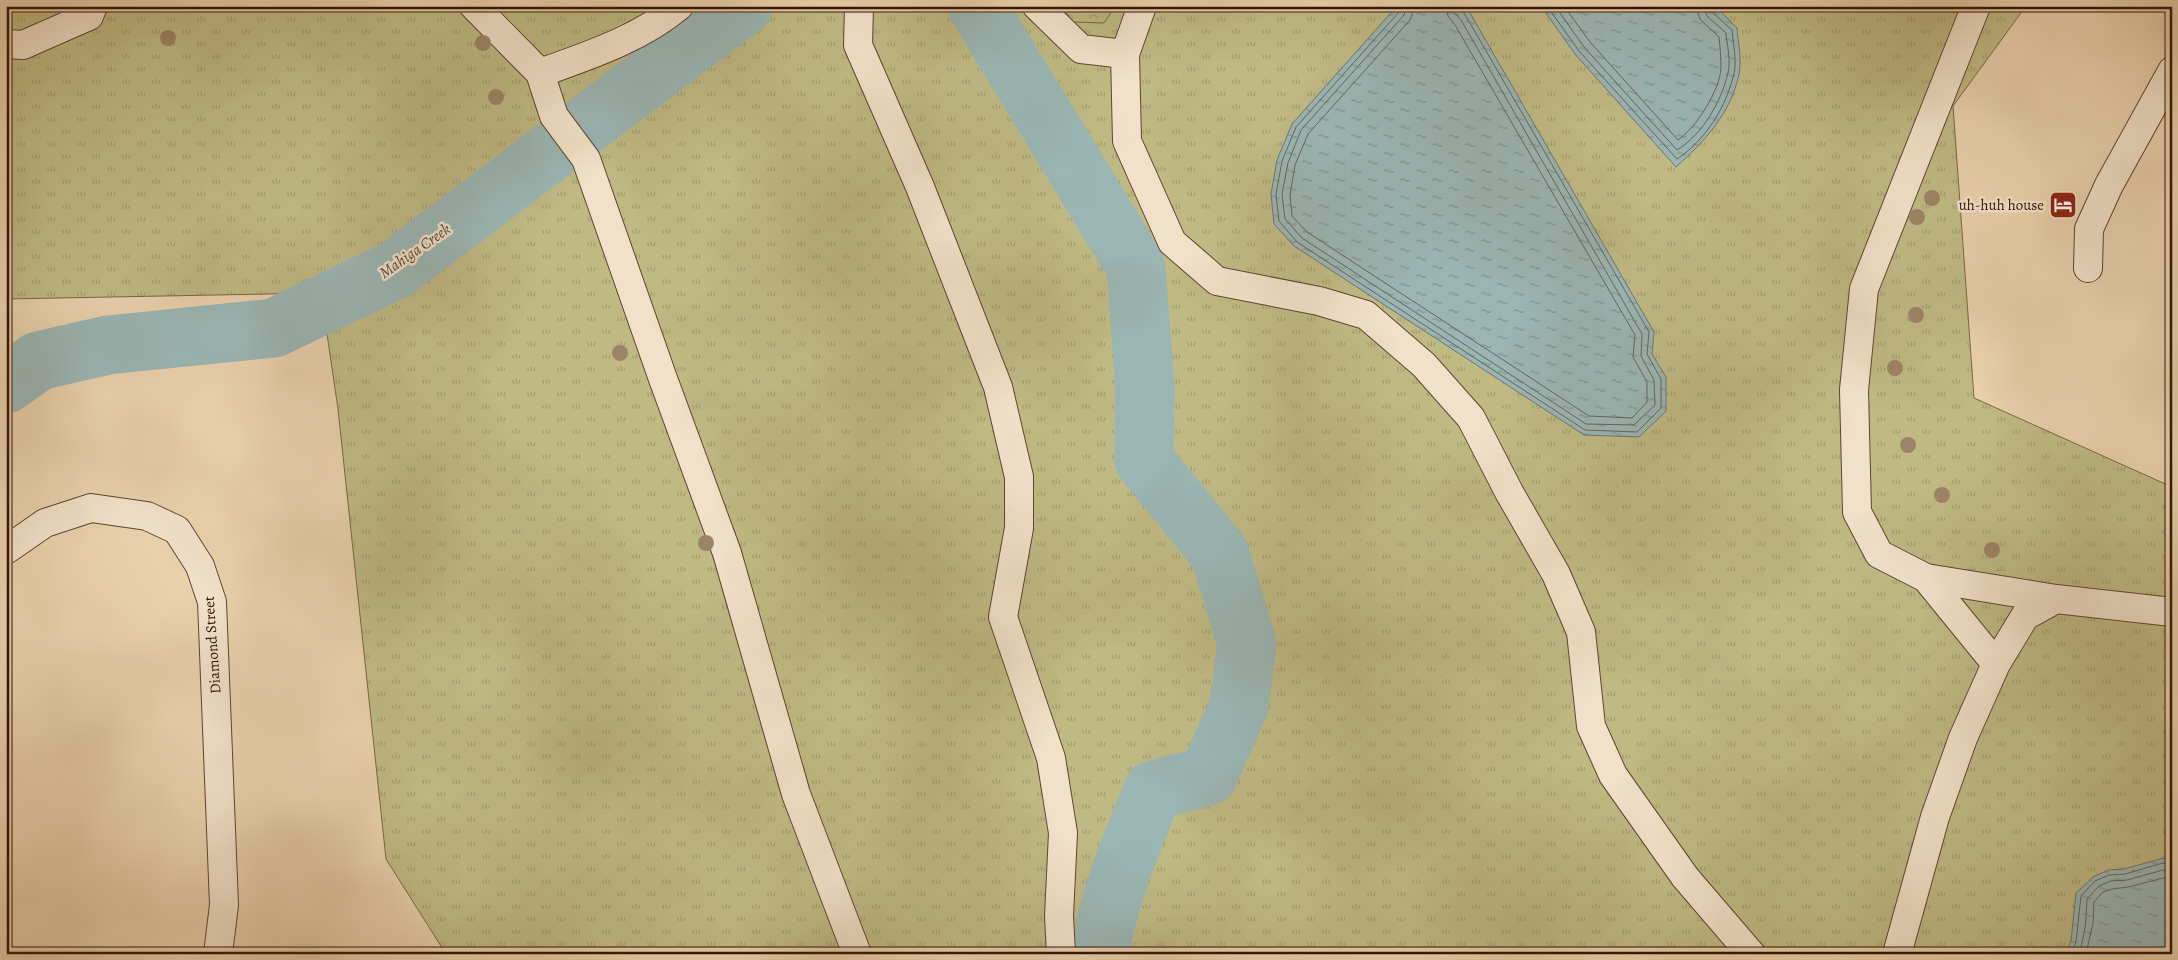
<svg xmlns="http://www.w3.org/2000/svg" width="2178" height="960" font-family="Alegreya,serif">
	<defs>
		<pattern id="grass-tufts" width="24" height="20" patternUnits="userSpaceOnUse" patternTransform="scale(1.25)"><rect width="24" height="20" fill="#bfb984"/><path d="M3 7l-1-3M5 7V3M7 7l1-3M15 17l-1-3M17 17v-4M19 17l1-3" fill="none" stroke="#a59e70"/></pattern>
		<pattern id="forest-crowns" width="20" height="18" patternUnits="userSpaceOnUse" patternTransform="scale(1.25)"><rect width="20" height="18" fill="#bfb984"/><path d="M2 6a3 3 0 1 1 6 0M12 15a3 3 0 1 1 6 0" fill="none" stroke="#a59e70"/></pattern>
		<pattern id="water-ripples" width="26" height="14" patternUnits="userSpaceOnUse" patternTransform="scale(1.25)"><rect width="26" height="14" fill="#9ab5b3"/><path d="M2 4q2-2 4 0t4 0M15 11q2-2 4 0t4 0" fill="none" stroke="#7e9290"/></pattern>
	</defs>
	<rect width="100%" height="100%" fill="#e9d1ac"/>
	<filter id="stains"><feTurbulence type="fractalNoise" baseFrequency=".004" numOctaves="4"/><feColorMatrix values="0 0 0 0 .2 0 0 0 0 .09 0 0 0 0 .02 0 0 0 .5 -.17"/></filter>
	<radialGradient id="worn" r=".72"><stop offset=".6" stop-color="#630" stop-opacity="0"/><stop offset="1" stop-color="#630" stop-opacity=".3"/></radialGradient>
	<path fill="url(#grass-tufts)" stroke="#7a6645" d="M6,6h2020l-73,100 21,292 198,89v467h-1726l-60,-95 -48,-450 -17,-116 -315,6z"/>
	<path fill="url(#forest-crowns)" stroke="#7a6645" d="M1061,6h54l-11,17 -31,-1z"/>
	<path fill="url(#water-ripples)" stroke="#71746e" d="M1397,6h66l7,7 184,319 -2,22 14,23v34l-27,26 -55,-2 -290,-189 -20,-22 -3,-30 6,-34 15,-36z
		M1541,6h174l22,22c1,14 5,32 2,46 -8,39 -34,67 -63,93l-101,-113z
		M2164,858l8,3v93h-107l6,-13 5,-48 17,-16 15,-7 16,-1z"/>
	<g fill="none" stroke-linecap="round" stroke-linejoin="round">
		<path stroke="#67645c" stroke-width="1" d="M1401,6l-2,6 -103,115 -14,34 -6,33 3,27 18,21 288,188 52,2 24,-24v-29l-14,-25 2,-22 -189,-326
			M1407,6l-3,9 -103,115 -13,33 -6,31 3,25 17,19 284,186 48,1 21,-20 -1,-25 -13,-24 1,-22 -181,-314 -6,-7 -1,-7
			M1415,6l-5,14 -102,114 -13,31 -5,30 2,21 15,16 282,184 43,2 15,-16v-20l-14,-25 2,-22 -180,-310 -7,-9 -2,-10
			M1547,6l32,45 98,108c28,-18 50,-53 57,-86 3,-12 -1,-30 -2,-43l-20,-18 -2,-6
			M1555,6l29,41 93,103c26,-16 44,-48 51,-77 3,-12 -1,-28 -2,-40l-19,-17 -3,-10
			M1564,6l26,36 88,98c18,-12 42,-50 43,-72 0,-10 -1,-21 -2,-31l-19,-18 -4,-13
			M2071,954l5,-12 5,-46 14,-15 14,-6 16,-1 38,-11 9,2
			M2078,954c8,-18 8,-36 9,-55l12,-13 12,-5 16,-1 36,-10 9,1
			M2086,954l7,-31 1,-21 9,-10 9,-3 16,-2 35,-9 9,1"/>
		<path stroke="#9ab5b3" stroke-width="59" d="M977,6l159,261 9,122 -1,71 76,94 27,90 -8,62 -31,70 -55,14c-21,53 -45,107 -53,164
			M6,384l32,-23 70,-16 166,-17 121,-58 348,-264"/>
		<g stroke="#614230" stroke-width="30">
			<path id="minor" d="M474,6l66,67 14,43 32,43 76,217 65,177 69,241 61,160
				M859,6l-1,39 62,142 78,200 21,90v51l-16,89 48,141 12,75 -4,83 2,38
				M1037,6l44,43 44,5
				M1142,6l-17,48 2,87 45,101 45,39 102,20 47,14 58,50 47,53 38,74 47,82 25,58 10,94 22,49 72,102 66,77
				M1976,6l-112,283 -10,101 3,122 22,42 47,24 130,21 116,13
				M6,44l17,1 66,-29 4,-10
				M540,73c47,-17 100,-34 139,-67
				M2088,268l1,-39 20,-44 63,-114
				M6,550l39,-27 46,-15 56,8 30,14 23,36 12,36 12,303 -6,49
				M1926,578l70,86
				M1897,954l38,-137 28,-79 33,-74 29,-48 31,-17"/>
		</g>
		<use href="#minor" stroke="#f1e1c9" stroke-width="28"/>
	</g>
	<g fill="#9d8466">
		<circle cx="168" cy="38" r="8"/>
		<circle cx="483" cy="43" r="8"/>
		<circle cx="496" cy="97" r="8"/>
		<circle cx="1932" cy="198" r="8"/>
		<circle cx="1917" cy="217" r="8"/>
		<circle cx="1916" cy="315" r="8"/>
		<circle cx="620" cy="353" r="8"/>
		<circle cx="1895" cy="368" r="8"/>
		<circle cx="1908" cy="445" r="8"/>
		<circle cx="1942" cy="495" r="8"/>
		<circle cx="706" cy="543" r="8"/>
		<circle cx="1992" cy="550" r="8"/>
	</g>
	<defs>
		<g id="hotel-square" transform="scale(1.4375)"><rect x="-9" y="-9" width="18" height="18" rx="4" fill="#8f2418" stroke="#f1e1c9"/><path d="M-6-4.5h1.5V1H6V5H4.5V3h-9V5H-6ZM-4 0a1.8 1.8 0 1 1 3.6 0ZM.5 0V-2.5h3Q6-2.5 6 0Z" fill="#fff"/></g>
	</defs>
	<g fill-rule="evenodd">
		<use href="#hotel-square" x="2063" y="205"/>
	</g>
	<g text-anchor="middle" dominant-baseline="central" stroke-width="5" stroke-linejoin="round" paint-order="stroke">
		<g font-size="15" fill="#341306" stroke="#f1e1c9" text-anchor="end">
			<text x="2044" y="205">uh-huh house</text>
		</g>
		<g font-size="15" fill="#341306" stroke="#f1e1c9">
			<text transform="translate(212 645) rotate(-94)">Diamond Street</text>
		</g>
		<g font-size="16" font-style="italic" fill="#53443a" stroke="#f1e1c9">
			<text transform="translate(415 251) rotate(-35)">Mahiga Creek</text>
		</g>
	</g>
	<rect width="2178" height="960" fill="none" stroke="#e9d1ac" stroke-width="25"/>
	<rect x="8" y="8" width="2163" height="945" fill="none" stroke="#341306" stroke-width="2.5"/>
	<rect x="12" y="12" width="2153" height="935" fill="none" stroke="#341306"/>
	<rect width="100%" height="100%" filter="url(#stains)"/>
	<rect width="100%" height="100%" fill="url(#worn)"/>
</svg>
